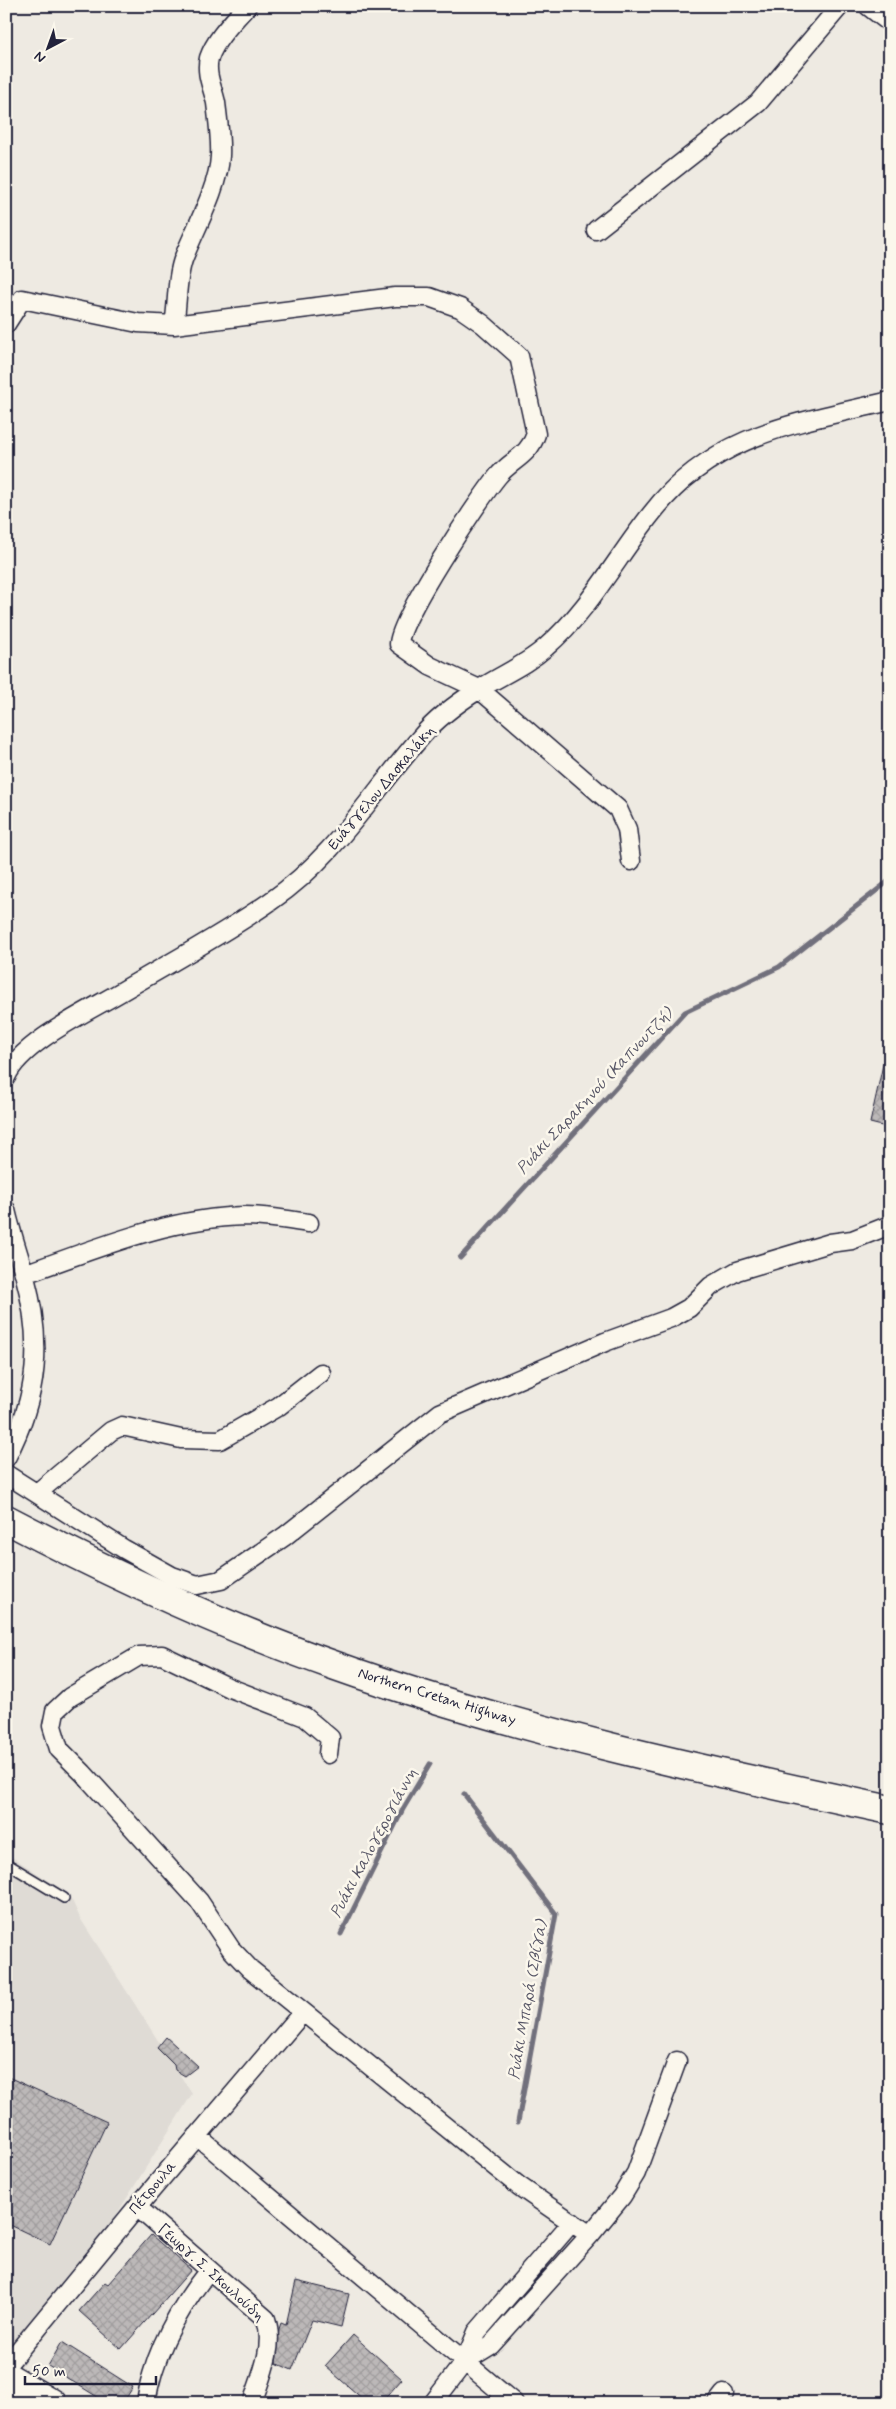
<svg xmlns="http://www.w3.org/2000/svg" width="896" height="2409" font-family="Mynerve,sans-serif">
	<defs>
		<pattern id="building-cross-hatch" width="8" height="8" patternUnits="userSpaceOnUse" patternTransform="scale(1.25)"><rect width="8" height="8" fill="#bcb8b8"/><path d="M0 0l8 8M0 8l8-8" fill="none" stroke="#a19e9f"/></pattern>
	</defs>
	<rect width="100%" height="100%" fill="#eeeae2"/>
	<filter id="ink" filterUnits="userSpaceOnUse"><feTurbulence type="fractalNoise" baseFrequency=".02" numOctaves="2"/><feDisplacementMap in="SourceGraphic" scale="10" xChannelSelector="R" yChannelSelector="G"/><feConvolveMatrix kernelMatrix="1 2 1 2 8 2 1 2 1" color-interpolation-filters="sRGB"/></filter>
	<g filter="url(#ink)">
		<path fill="#dfdbd5" d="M6,1853l63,41 11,24 112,176 -186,297z"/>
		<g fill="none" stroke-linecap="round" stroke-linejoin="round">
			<path stroke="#716f7c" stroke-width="5" d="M460,1258l225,-246 94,-45 111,-87
				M464,1794l92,120 -38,208
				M341,1934l62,-125 27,-45"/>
		</g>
		<path fill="url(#building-cross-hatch)" stroke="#22223b" d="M884,1060l6,1v67l-20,-5z
			M166,2037l32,29 -13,10 -10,-6 -1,-5 -17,-17z
			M6,2076l101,46 -57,122 -44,-21z
			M151,2235l40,35 -70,79 -42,-38 26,-29 3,2z
			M296,2281l53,13 -8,33 -29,-7 -20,50 -16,-7 3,-34 2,-6 5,2z
			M353,2335l49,44 -21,24 -16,-2 -40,-35z
			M62,2342l71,45 -10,16h-16l-59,-37z"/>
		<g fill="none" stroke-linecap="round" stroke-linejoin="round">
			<g stroke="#22223b" stroke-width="12">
				<path id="lane" d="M6,1863l58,35"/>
			</g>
			<g stroke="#22223b" stroke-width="21">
				<path id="street" d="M868,6l22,17
					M596,230l162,-127 82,-97
					M6,324l16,-25 116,24 36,2 221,-28h34l31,11 23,16 36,32 17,78c-7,22 -25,26 -38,42 -19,23 -99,143 -99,168l31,22 49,23 139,120 9,20 4,32
					M174,325c4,-22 2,-48 10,-68 11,-28 35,-71 36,-101 1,-17 -2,-36 -4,-53 -3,-15 -11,-29 -7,-45 7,-20 24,-36 38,-52
					M6,1077c15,-35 85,-67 118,-87 49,-29 100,-56 147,-89 65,-45 99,-106 150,-164 15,-18 38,-35 57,-47 23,-15 47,-24 68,-43 44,-38 70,-89 106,-134 62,-80 146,-90 238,-112
					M6,1210c5,22 12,42 18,63 19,69 15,122 -18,185
					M24,1274c72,-25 143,-56 221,-58 21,0 43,4 64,7
					M6,1474l118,75 48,27 25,9 24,-5 64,-44 155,-123 165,-71 66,-24 18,-10 22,-22 26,-15 93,-28 22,-3 38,-15
					M37,1493l74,-62 11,-5 59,13 39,1 59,-34 42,-33
					M328,1754l2,-16 -25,-21 -75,-29 -68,-33 -23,1 -69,41 -15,14 -3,15 7,23 24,24 116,128 32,48 19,20 269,217 71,49 32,-39 14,-23 41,-112
					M197,2136l317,267
					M137,2207l129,112c9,27 -5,58 -14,84
					M465,2361l26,-16 99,-110
					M6,2366l131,-159 166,-195
					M146,2403c7,-49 33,-95 63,-133
					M433,2403l32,-42 12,-29 95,-110
					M717,2403l7,-9"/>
			</g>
			<g stroke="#22223b" stroke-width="31">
				<path id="primary" d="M6,2376l46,27"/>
			</g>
			<g stroke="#22223b" stroke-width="31">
				<path id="highway" d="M6,1519c107,56 216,107 330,147 180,64 367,104 554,144"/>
			</g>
			<use href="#lane" stroke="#fbf7ec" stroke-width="9"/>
			<use href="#street" stroke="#fbf7ec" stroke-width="18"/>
			<use href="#primary" stroke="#fbf7ec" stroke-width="28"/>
			<use href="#highway" stroke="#fbf7ec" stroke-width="28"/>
		</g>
	</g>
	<g text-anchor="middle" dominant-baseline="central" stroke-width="5" stroke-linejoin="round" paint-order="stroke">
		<g font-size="15" fill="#22223b" stroke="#fbf7ec">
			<text transform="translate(382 788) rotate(-50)">Ευάγγελου Δασκαλάκη</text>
			<text transform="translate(437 1697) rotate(17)">Northern Cretan Highway</text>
			<text transform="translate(153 2188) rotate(-50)">Πέτρουλα</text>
			<text transform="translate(211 2273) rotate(42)">Γεωργ. Σ. Σκουλούδη</text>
		</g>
		<g font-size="16" font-style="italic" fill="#575666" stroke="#fbf7ec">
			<text transform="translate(595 1091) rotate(-47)">Ρυάκι Σαρακηνού (Καπνουτζή)</text>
			<text transform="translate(374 1843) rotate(-62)">Ρυάκι Καλογερογιάννη</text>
			<text transform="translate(528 2000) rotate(-80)">Ρυάκι Μπαρά (Σβίγα)</text>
		</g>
	</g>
	<rect width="896" height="2409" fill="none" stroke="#fbf7ec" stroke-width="25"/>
	<rect x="12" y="12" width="871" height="2384" fill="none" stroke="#22223b" stroke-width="2" filter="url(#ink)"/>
	<g transform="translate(48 48) rotate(221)" stroke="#fbf7ec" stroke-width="4" paint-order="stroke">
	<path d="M0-4L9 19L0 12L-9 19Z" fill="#22223b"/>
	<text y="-8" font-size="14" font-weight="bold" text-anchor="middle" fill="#22223b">N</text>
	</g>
	<path d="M25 2376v8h131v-8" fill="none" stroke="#22223b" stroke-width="2.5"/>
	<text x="32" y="2376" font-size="15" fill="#22223b" stroke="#fbf7ec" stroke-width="4" paint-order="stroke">50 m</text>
</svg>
